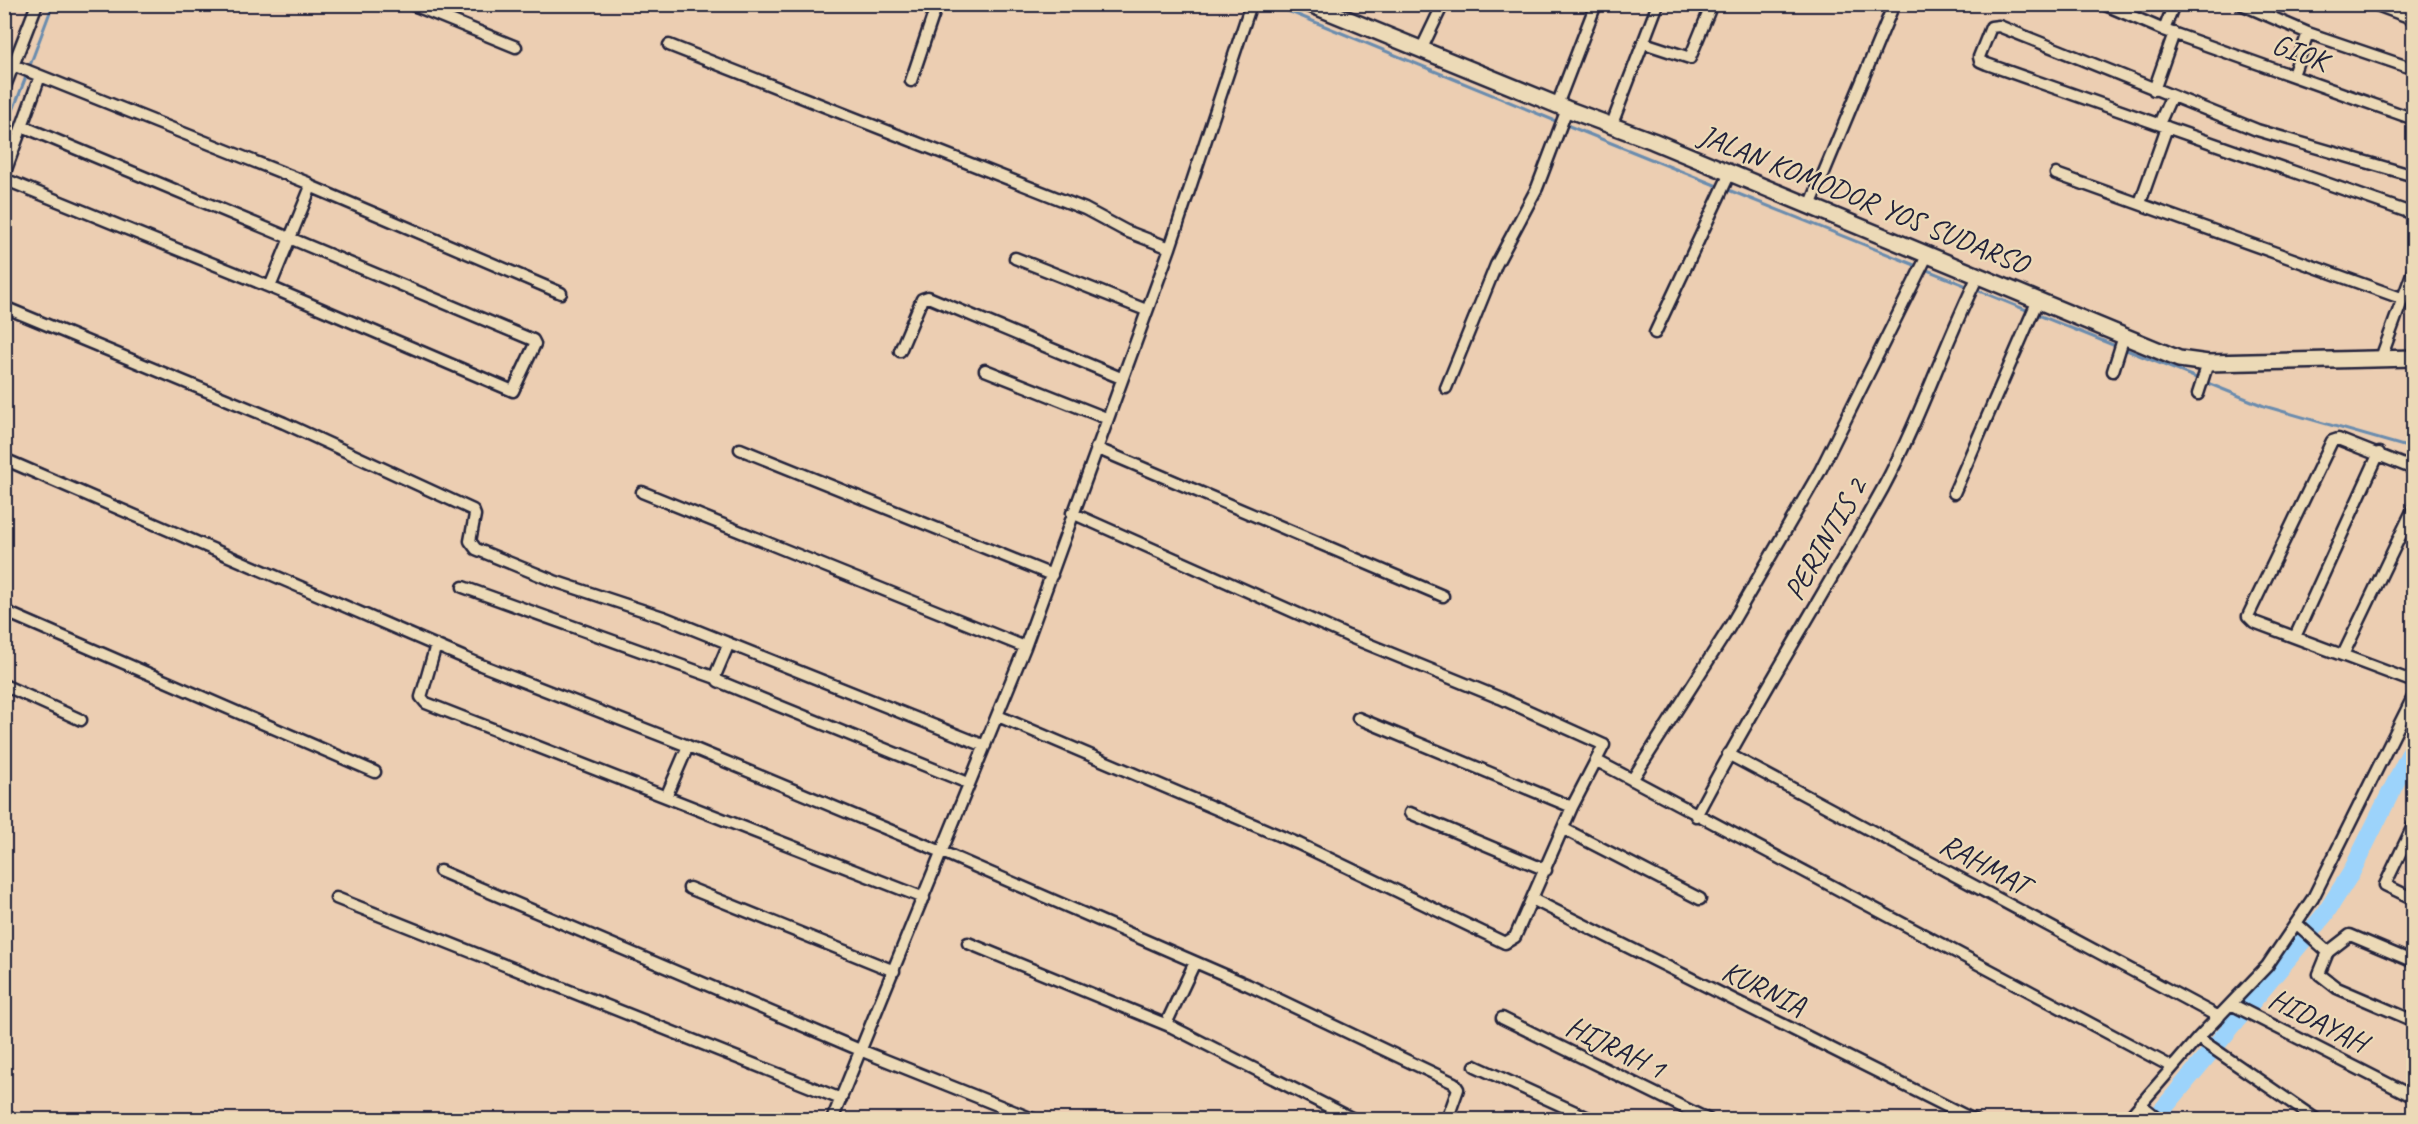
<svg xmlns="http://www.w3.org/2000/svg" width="2418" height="1124" font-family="Caveat,sans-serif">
	<rect width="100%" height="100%" fill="#ecceb2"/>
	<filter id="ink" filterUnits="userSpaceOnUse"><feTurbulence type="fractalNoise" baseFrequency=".0167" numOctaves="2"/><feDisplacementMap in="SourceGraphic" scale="12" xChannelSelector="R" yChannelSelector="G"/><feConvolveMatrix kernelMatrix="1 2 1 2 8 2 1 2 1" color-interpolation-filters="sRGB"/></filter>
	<g filter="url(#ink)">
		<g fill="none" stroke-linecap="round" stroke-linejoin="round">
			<path stroke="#6b8cae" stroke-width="3" d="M1271,4l287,118
				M29,68l24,-64
				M1564,124l156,63
				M4,134l23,-60
				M1726,189l392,158
				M2124,349l75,30
				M2205,382l59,24 150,43"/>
			<path stroke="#9cd3fb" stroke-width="18" d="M2154,1120l171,-206 26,-41 63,-128"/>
			<g stroke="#22223b" stroke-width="15">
				<path id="street" d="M411,4l105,43
					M2103,4l61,26 250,89
					M2241,4l67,29 106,36
					M2374,4l40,15
					M2164,30l10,-26
					M1644,43l46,15 22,-54
					M669,45l416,164 41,22 44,17
					M1421,50l22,-46
					M2293,75l15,-42
					M911,81l26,-77
					M4,89l33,-85
					M2154,90l20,-57
					M1557,105l39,-101
					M1612,124l46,-120
					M2159,124l12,-27
					M22,126l18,-50
					M2056,174l345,124
					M4,175l18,-49 511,214 2,4 -22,47 -243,-104 40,-98 -2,-6 -295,-118
					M2414,176l-157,-46 -258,-104 -8,1 -12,30 1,4 7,3 427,150
					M4,179l266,108
					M310,186l251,107
					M2140,203l27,-76
					M1810,206l84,-202
					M1015,258l131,52
					M4,307l280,116 189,87 2,5 -5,26 6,8 78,32 109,36 322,129
					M1655,333l75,-160
					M900,351l22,-52 6,-2 193,81
					M2381,358l33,-90
					M985,370l121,48
					M2113,371l11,-35
					M1446,388l50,-123 41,-77 30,-79
					M2198,394l10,-31
					M1096,448l347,148
					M740,449l312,126
					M4,459l477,206 207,81 254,106 306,133 206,98 4,6 -11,31
					M2414,469l-76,-30 -6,2 -84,175 6,6 160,60
					M642,492l383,155
					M1954,493l84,-193
					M463,587l253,91
					M4,611l371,161
					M2295,637l84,-184
					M729,643l-14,33 3,5 250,102
					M436,645l-15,52 5,6 498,195
					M2343,655l71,-148
					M4,685l77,35
					M998,716l301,128 206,99 10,-6 57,-130 32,-62 -104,-47 -152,-62 -276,-123
					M1358,718l214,89
					M1728,754l491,263
					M1597,761l575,306
					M1632,780l97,-152 91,-157 108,-217
					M666,797l22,-51
					M1410,813l136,57
					M1696,816c58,-111 126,-218 187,-328 37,-69 61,-143 95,-212
					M2414,824l-29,61 29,14
					M1564,829l136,70
					M440,871l420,179 175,70
					M689,888l205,83
					M336,898l505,201
					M1532,899l442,221
					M2297,924l31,28
					M968,943l204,84 183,93
					M2414,962l-64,-27 -22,17 -9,22 18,14 77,33
					M2231,1004l183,93
					M1502,1018l207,102
					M1166,1024l29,-62
					M2198,1038l119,82
					M1475,1066l118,54
					M2140,1104l20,16
					M832,1120l193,-473 145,-399 81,-244
					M2127,1120l71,-82 69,-72 46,-68 101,-203"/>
			</g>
			<g stroke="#22223b" stroke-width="20">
				<path id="secondary" d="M1310,4l257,105 86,32 526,218 29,4 206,-5"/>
			</g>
			<use href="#street" stroke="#ecdab7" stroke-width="10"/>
			<use href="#secondary" stroke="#ecdab7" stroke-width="15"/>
		</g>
	</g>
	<g text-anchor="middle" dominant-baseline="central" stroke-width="4.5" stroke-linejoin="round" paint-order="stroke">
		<g font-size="30" fill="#22223b" stroke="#ecdab7">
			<text transform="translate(2300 52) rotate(20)">GIOK</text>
			<text transform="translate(1864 199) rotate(22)">JALAN KOMODOR YOS SUDARSO</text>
			<text transform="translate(1825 539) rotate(-60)">PERINTIS 2</text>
			<text transform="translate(1985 864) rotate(28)">RAHMAT</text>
			<text transform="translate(1764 988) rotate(26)">KURNIA</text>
			<text transform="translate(2318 1020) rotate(27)">HIDAYAH</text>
			<text transform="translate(1616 1047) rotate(26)">HIJRAH 1</text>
		</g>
	</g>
	<rect width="2418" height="1124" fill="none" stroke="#ecdab7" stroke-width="24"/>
	<rect x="12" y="12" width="2394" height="1100" fill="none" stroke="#22223b" stroke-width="2" filter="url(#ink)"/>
</svg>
